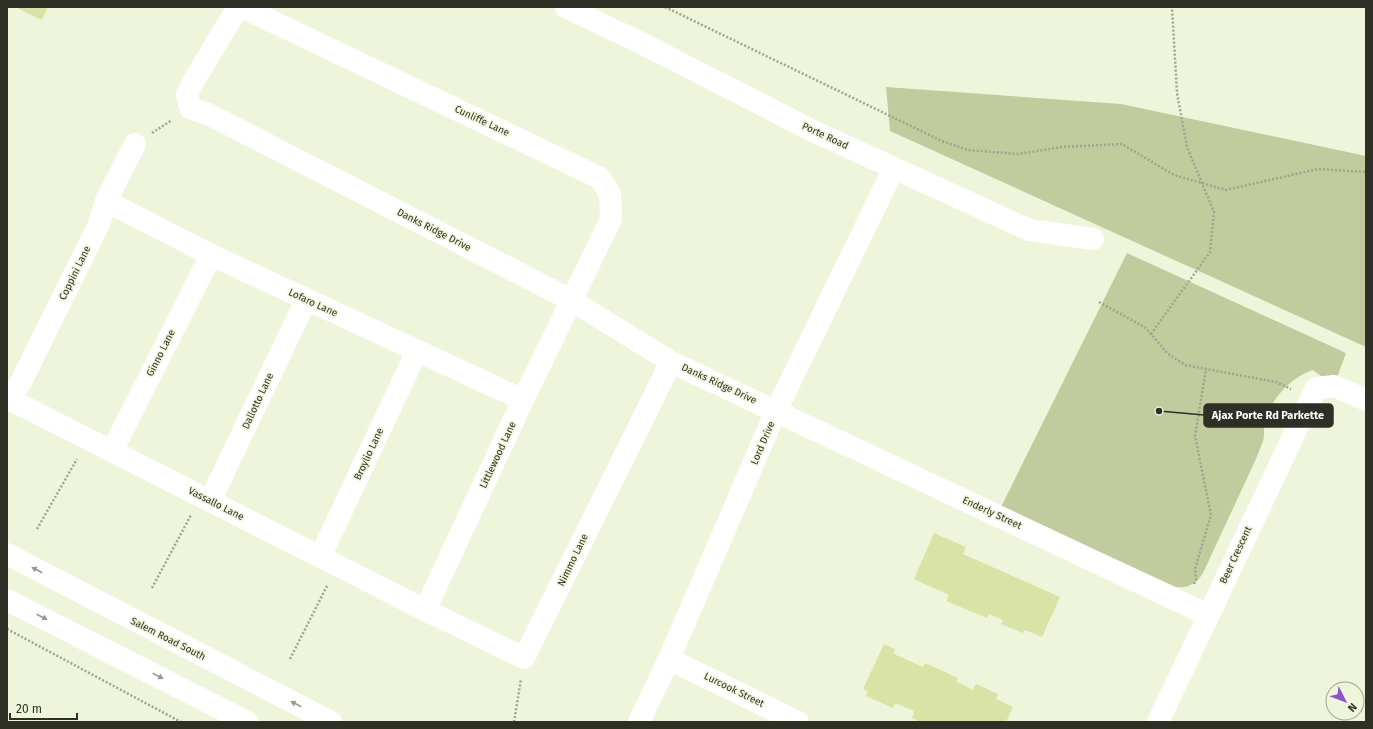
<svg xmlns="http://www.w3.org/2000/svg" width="1373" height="729" font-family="'Fira Sans',sans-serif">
	<rect width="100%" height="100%" fill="#eff5da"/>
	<path fill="#c2cb9d" d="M886,87l235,17 245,52v191l-476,-216z
		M1127,253l219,100 -12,33 -21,-16c-22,7 -41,28 -48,50 -2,7 0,15 -2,21 -2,6 -5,12 -7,18l-53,114c-7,11 -14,15 -27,14l-175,-80z"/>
	<path fill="#d8e3a5" d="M15,7h33l-6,13z
		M934,533l32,14 -3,7 97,43 -18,40 -17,-7 -2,3 -22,-9 2,-4 -14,-6 -2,4 -41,-17 3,-6 -35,-16z
		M884,644l11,5 -1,5 29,13 2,-4 33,15 -2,3 17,9 3,-6 22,10 -2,5 17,8 -7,15h-85l-9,-4 2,-7 -19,-8 -2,5 -27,-12 2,-4 -5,-3z"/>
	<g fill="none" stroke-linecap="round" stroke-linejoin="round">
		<path stroke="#9fa38f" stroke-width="2.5" stroke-dasharray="2 2" stroke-linecap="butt" d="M665,7l279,135 24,8 50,4 44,-7 60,-3 52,31 52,15 92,-21 48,3
			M152,133l20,-13
			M1099,302l47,26 22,26 17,11 91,17 15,7
			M1151,334l59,-82 4,-40 -27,-65 -10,-54 -5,-86
			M37,529l40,-70
			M1194,584l2,-4 -1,-11 16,-54 -16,-79 11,-67
			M152,588l39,-73
			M7,629l174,93
			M290,659l38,-75
			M514,722l7,-43"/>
		<path stroke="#fff" stroke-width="22" d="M238,7l-45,75 -6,12 3,14 20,7 361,185 100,62 537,253
			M242,7l358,171 10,16 1,25 -88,181 -98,210
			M566,7l79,38 168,86 216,99 64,9
			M106,201l105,54 312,145
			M7,398l418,212 99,48 147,-296
			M9,399l12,-17 78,-158 7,-23 29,-57
			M112,451l99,-196
			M210,501l96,-201
			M320,557l97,-206
			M669,659l129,63
			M639,722l30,-63 107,-248 118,-243
			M1158,722l158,-334 18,-2 32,14"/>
		<path stroke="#fff" stroke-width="22" d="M7,554l324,168
			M7,600l240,122"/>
	</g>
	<defs><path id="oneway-solid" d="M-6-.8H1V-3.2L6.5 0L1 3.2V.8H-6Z"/></defs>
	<g fill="#969892">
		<use href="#oneway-solid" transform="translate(37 570) rotate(-152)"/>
		<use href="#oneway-solid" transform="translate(42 617) rotate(27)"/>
		<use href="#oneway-solid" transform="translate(158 676) rotate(27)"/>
		<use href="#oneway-solid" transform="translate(296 704) rotate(-153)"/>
	</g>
	<g text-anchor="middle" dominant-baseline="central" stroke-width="3" stroke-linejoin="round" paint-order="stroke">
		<g font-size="10" fill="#2e3025" stroke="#eff5da">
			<text transform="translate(482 121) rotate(25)">Cunliffe Lane</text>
			<text transform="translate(825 136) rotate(25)">Porte Road</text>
			<text transform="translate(434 230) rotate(27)">Danks Ridge Drive</text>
			<text transform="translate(75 273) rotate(-64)">Coppini Lane</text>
			<text transform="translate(313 303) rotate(25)">Lofaro Lane</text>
			<text transform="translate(161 353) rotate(-63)">Ginno Lane</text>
			<text transform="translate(719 384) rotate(25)">Danks Ridge Drive</text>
			<text transform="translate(258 401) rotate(-65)">Dallotto Lane</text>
			<text transform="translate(763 443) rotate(-67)">Lord Drive</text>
			<text transform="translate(369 454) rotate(-65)">Broylio Lane</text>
			<text transform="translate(498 455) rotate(-65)">Littlewood Lane</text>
			<text transform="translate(216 504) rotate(27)">Vassallo Lane</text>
			<text transform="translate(992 513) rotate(25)">Enderly Street</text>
			<text transform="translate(1236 555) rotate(-65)">Beer Crescent</text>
			<text transform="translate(573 560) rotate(-64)">Nimmo Lane</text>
			<text transform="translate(168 639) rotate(27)">Salem Road South</text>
			<text transform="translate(734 690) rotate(26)">Lurcook Street</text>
		</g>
	</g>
	<path fill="none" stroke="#2e3025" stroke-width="1.5" d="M1159 411L1204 415"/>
	<circle fill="#2e3025" stroke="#eff5da" stroke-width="1.5" cx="1159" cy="411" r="4"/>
	<rect fill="#2e3025" stroke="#2e3025" stroke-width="1.5" x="1204" y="404" width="129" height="23" rx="4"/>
	<g font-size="11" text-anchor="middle" font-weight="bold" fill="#fff">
		<text x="1268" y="419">Ajax Porte Rd Parkette</text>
	</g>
	<rect width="1373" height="729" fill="none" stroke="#2e3025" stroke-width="16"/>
	<g transform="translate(1345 701) rotate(132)"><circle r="19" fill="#eff5da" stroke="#a2a692"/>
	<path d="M0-3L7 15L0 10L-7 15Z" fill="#8e54cb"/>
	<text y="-6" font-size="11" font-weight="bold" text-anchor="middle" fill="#2e3025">N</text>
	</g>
	<path d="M10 713v6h67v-6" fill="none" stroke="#2e3025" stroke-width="2"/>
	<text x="16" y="713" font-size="12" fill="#2e3025" stroke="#eff5da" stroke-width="3" paint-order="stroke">20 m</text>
</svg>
